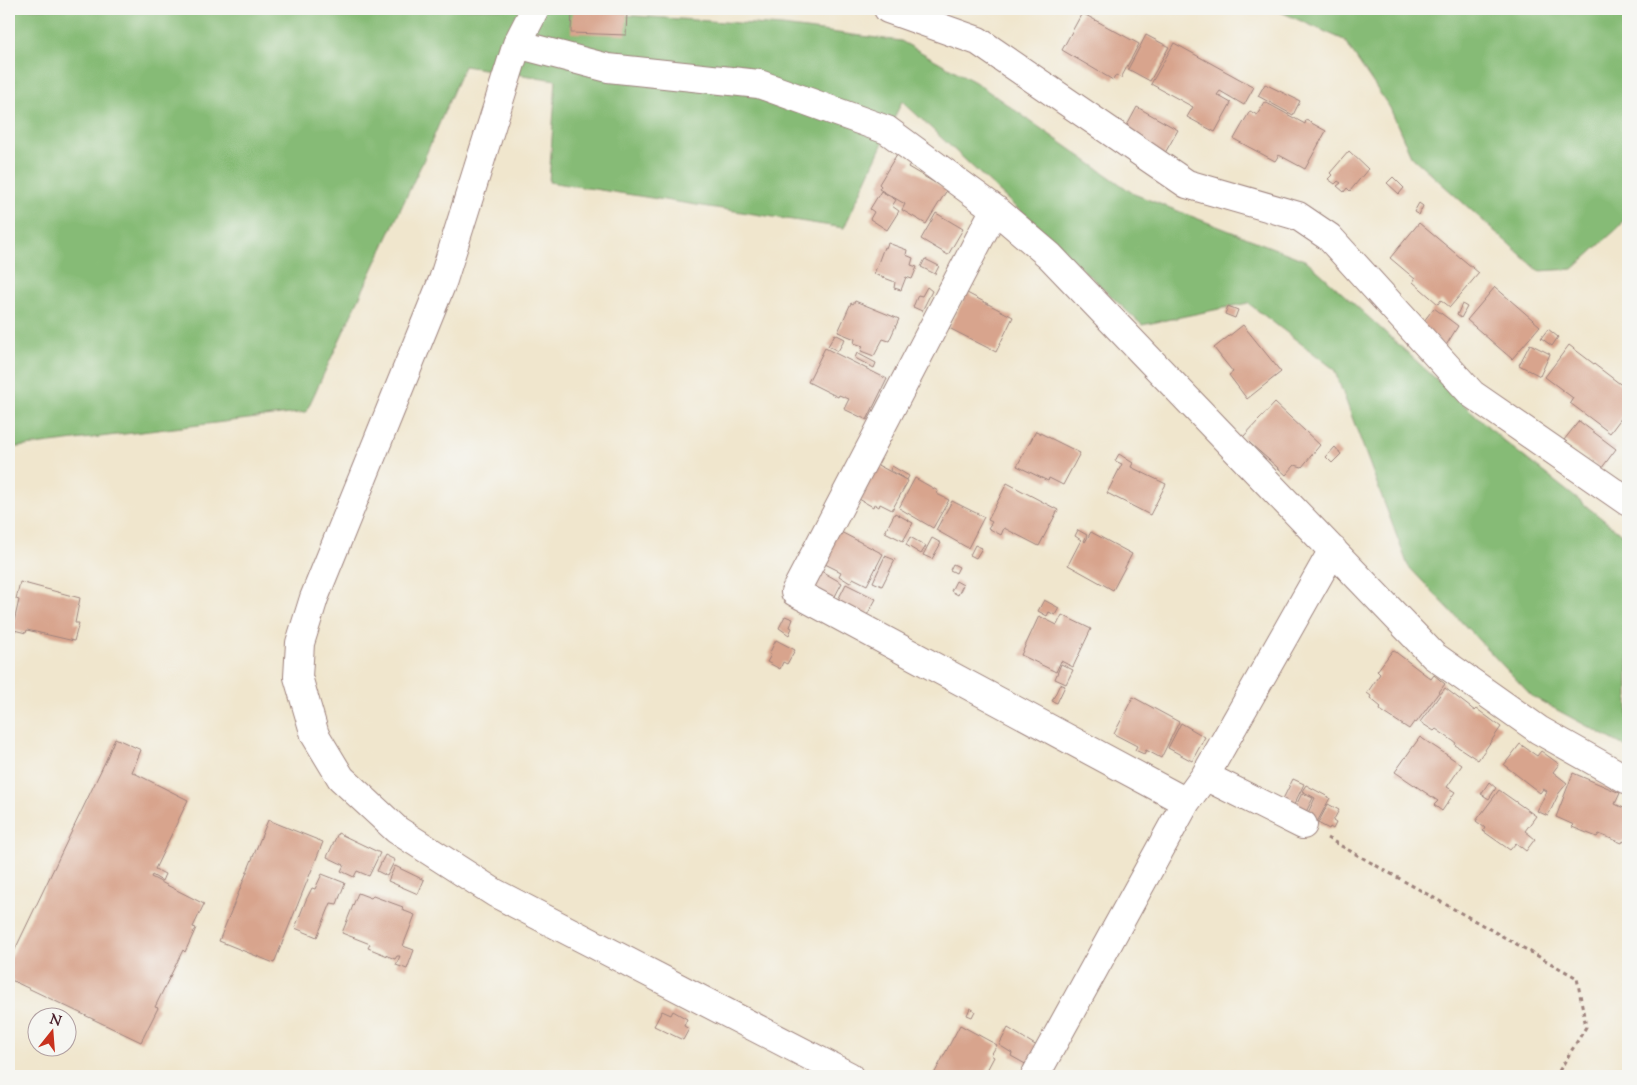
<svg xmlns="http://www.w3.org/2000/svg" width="1637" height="1085" font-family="'Sorts Mill Goudy',serif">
	<rect width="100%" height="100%" fill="#f6f6f2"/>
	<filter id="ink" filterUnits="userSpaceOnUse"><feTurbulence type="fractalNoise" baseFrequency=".02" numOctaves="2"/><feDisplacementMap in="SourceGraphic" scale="10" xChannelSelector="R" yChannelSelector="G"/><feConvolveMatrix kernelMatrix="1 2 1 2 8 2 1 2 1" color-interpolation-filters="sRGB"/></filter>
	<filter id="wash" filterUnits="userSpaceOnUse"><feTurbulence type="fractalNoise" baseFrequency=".0096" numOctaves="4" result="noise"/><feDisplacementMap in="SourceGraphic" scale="20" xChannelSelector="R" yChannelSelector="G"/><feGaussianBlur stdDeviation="1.12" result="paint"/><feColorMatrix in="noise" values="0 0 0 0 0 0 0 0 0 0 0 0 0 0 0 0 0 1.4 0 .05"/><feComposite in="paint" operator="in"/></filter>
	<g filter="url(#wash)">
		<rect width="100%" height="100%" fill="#f0e6cd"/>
		<path fill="#86bb76" stroke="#686d50" d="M9,9h525l248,17 119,15 74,41 159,112 173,67 198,181 123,97v209l-95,-51 -125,-131 -74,-197 -86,-66 -106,22 -240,-224 -58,127 -295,-46 7,-102 -92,-14 -40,93 -118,253 -297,36z
			M1274,9h354v206l-9,12 -46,42 -34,2 -128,-115 -21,-48 -46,-68z"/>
		<g id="blocks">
			<path fill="#d8a48d" d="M572,9l55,2 -1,24 -55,-2z
				M1082,13l57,31 -18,34 -5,-3 -3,5 -51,-30z
				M1146,35l23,12 -19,34 -22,-12z
				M1174,43l80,44 -10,18 -24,-14 -3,4 14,8 -16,29 -28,-15 6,-10 -42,-23z
				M1265,84l35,17 -7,14 -35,-19z
				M1265,102l40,22 1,-4 20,11 -21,38 -26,-14 -4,6 -41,-22 16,-28 7,4z
				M1137,107l41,23 -17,30 -38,-27z
				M1349,151l19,18 -18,22 -3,-3 -3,4 -7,-6 4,-3 -3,-2 -3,3 -7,-5 4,-4 -2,-2z
				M897,154l14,8 -3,5 39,23 -21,34 -24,-14 3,-6 -26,-15 2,-3 -2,-2z
				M1393,177l11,11 -5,6 -12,-11z
				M881,191l15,9 -4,6 7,5 -12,19 -17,-11 4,-7 -4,-3z
				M1419,203l4,3 -4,9 -5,-3z
				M936,213l27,16 -15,26 -27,-16z
				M1419,223l60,50 -29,34 -9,-7 -3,4 -25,-22 2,-3 -25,-21z
				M888,243l19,7 -1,5 7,3 -2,7 6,2 -5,12 -6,-2 -5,13 -7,-2 1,-6 -21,-8 10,-27 2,1z
				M925,259l14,7 -4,8 -14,-7z
				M927,287l5,4 -10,20 -9,-4 5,-12 4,1z
				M1495,287l45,39 -28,33 -45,-39z
				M967,293l46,24 -17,35 -47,-24z
				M855,301l44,18 -10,22 -6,-2 -9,17 -13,-5 2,-5 -9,-3 1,-4 -17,-7 13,-29 2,1z
				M1462,304l5,3 -6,11 -4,-3z
				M1228,306l10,4 -3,8 -10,-4z
				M1434,308l24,18 -13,21 -25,-21z
				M1243,325l38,47 -34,27 -18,-24 4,-3 -19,-24z
				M1548,329l10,8 -6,9 -11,-8z
				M835,334l10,5 -7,12 -10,-5z
				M1530,344l20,10 -10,22 -21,-11z
				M1569,345l59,45v19l-18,24 -40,-30 3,-5 -28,-21z
				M825,348l62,31 -20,41 -23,-11 5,-10 -10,-4 -1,2 -30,-15z
				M857,353l19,10 -2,5 -19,-10z
				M1275,403l45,42 -18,22 -7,-2 -9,10 -43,-38z
				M1579,421l37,28 -15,20 -37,-29z
				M1036,431l44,22 -17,32 -14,-7 -1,3 -31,-15z
				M1335,447l6,7 -9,9 -6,-6z
				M1119,454l14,9 -2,4 35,17 -16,31 -43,-22 15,-29 -7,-3z
				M874,463l34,18 -16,29 -12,-6 -1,3 -5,-3 -1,3 -14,-8z
				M892,466l17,10 -2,4 -17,-10z
				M915,478l23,13 -1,3 12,6 -16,28 -34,-20z
				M1007,483l51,27 -19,36 -35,-18 -3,7 -13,-7 4,-6 -4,-2z
				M952,501l32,16 -16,31 -32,-18z
				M895,513l18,10 -10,18 -18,-9z
				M837,530l46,24 -16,31 -14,-7 -3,5 -11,-7 2,-4 -20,-10z
				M1078,530l9,5 -3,6 1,1 6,-10 41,22 -19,36 -45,-25 13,-25 -6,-4z
				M910,537l16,9 -5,8 -15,-9z
				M932,538l9,5 -9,16 -9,-4z
				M975,545l7,3 -6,10 -6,-3z
				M885,556l10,4 -13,26 -9,-4z
				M953,564l6,3 -3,6 -6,-3z
				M821,571l21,12 -9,17 -21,-11z
				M956,581l7,4 -5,10 -7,-4z
				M20,582l60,16 -5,25h4l-5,18 -47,-11 -1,3 -12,-3v-3l-1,-1 6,-26 -3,-1z
				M846,584l30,15 -10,18 -29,-15z
				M1044,600l15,8 -4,7 -6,-3 -2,4 -9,-5z
				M1062,615l29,14 -18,38 -12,-6 -5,11 -35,-17 18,-39 18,9z
				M785,616l8,3 -3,8 2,1 -3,7 -10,-7z
				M776,640l19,10 -8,14 -4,-2 -3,7 -13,-7 4,-7 -2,-1z
				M1393,650l38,29 3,-4 11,9 -29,39 -2,-1 -5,7 -29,-19 1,-3 -11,-9 1,-2 -4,-3 13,-19 -3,-3z
				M1061,664l12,6 -7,14 -11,-5z
				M1060,684l5,2 -8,17 -5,-2z
				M1445,688l30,23 2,-2 24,18 -23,33 -23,-15 1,-2 -20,-14 -2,2 -14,-9z
				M1133,697l46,25 -18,36 -15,-8 -2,4 -9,-4 2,-4 -23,-12z
				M1181,723l24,14 -13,24 -24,-13z
				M1420,737l42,28 -15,22 8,5 -13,19 -8,-6 4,-4 -43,-29z
				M115,738l26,12 -9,22 56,28 -33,69 10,5 -3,7 -10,-6 -1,2 53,27 -11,23 3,1 -11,24 -2,-2 -28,57 3,1 -17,34 -132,-63v-17l97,-202z
				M1520,744l17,12 4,-5 18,13 -6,8 14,11 -8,10 -11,23 -11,-5 10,-20 -4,-2 -3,4 -36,-28z
				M1573,773l47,20 -5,11 13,6 -1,33 -4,-2 -1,2 -23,-9 -2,3 -25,-10 2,-2 -18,-8z
				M1293,779l11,5 -12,25 -11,-6z
				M1489,782l7,6 -7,11 -8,-5z
				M1306,785l24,13 -13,24 -11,-5 9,-19 -13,-7z
				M1499,790l37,26 -11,15 10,8 -9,12 -10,-8 -6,7 -27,-19 2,-3 -9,-7z
				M1302,793l11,5 -9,18 -10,-6z
				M1328,804l11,6 -6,11 3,2 -3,6 -3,-2 -1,2 -11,-6z
				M268,820l55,22 -49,121 -55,-22z
				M338,833l42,20 -11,23 -12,-5 -3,6 -13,-6 3,-6 -17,-8z
				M385,855l10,5 -8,16 -10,-5z
				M395,866l29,14 -6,14 -30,-13z
				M322,874l23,9 -8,21 -6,-1 -14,34 -22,-9 11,-28 6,-12 3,1z
				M358,893l13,5 2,-2 30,11 -1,3 13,5 -12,31 11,4 -7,19 -11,-4 4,-9h-3l-2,3 -27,-11 2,-4 -28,-11z
				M970,1008l5,3 -3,6 -5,-2z
				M662,1011l9,4 2,-4 14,8 -3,7 5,3 -6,11 -29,-14z
				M960,1025l37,20 -6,10 3,2 -9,17 -2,-1 -2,3h-48z
				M1008,1028l32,20 -11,18 -18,-10 1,-3 -13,-8z"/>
		</g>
	</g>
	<g filter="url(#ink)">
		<use href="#blocks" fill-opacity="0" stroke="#9d827c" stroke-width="1"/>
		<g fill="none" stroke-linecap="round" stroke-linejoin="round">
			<g stroke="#9d827c" stroke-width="30">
				<path id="minor" d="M535,9l-18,35 -74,236 -129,318 -14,45 -2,34 17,58 26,43 56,52 98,63 354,183
					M888,9l90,32 209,143 111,32 31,21 143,157 156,108
					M517,44l91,24 151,16 128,46 108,79 55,47 384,400 105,74 89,50
					M995,209l-200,383 391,210
					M1205,776l98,49
					M1035,1076l151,-274 19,-26 128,-226"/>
			</g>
			<path stroke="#9d827c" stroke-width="3" stroke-dasharray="4 4" stroke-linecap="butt" d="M1327,838l250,140 9,49 -30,49"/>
			<use href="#minor" stroke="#fff" stroke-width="28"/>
		</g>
	</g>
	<rect width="1637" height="1085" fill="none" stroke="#f6f6f2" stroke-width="30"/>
	<g transform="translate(52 1032) rotate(17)"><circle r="24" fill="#f6f6f2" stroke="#b1a0a2"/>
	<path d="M0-4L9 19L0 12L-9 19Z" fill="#c8321e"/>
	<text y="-8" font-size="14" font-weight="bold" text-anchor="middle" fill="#4a1f2b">N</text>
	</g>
</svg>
